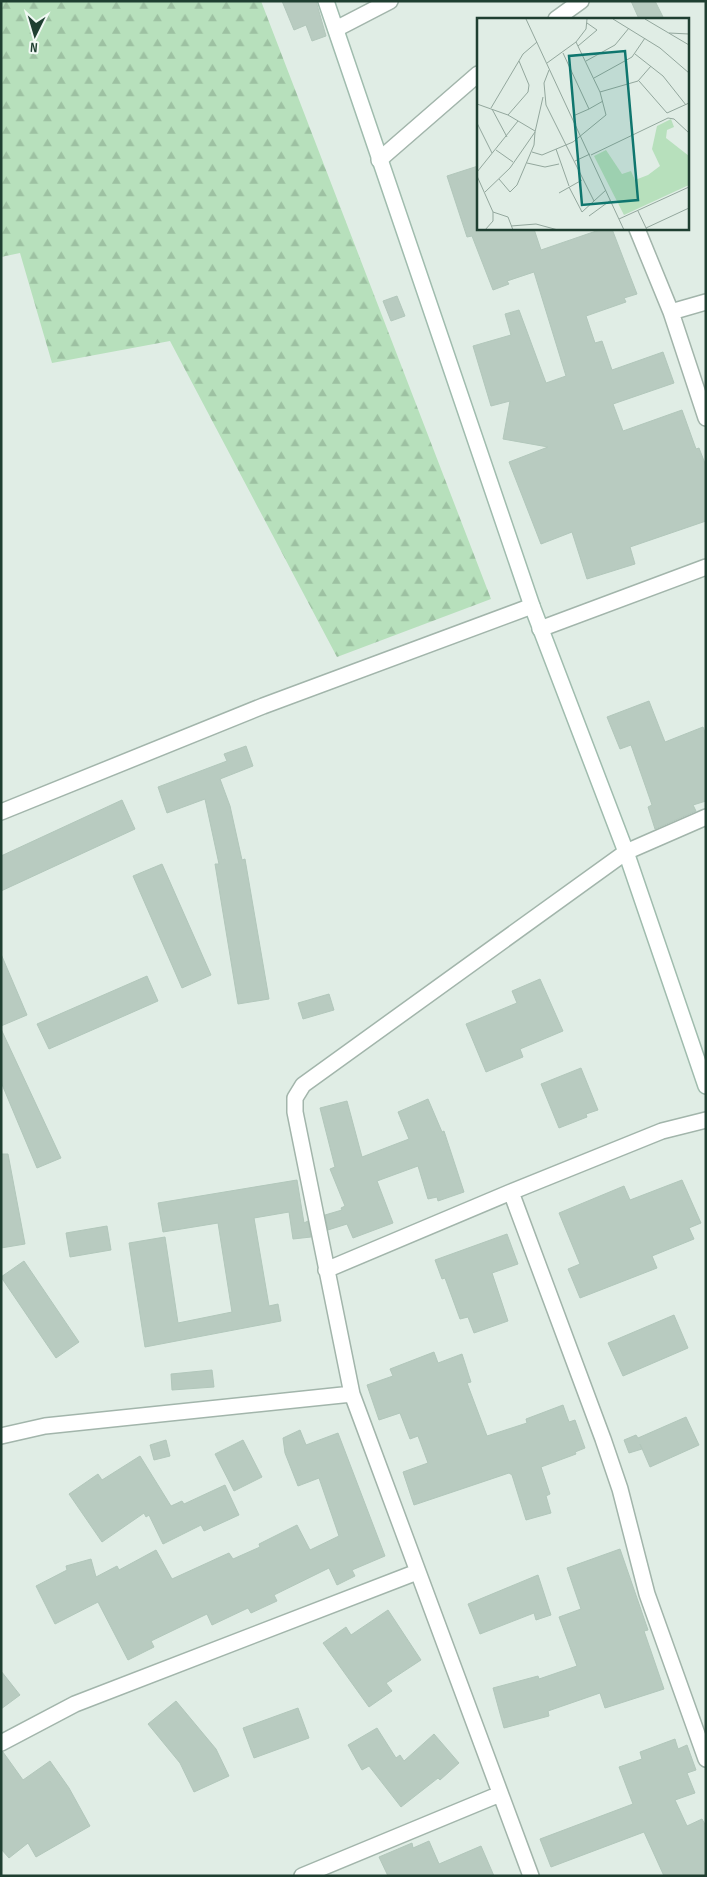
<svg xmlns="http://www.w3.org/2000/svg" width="707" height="1877" font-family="'Sofia Sans Condensed',sans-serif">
	<defs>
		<pattern id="forest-firs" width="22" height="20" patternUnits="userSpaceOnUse" patternTransform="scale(1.25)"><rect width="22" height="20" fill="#b7e0bc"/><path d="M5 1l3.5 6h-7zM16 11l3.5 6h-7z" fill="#9dc1a2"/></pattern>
	</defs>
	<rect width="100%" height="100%" fill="#e0ede5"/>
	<path fill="url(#forest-firs)" d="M1,1h260l230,598 -154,58 -167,-316 -118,22 -32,-110 -19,4z"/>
	<path fill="#b8cbc0" stroke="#b2c7bb" d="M282,1h34l10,35 -14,5 -6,-16 -12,5z
		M631,1h24l9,18h-25z
		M478,166v63h56l7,21 61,-21h10l25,65 -13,4 2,4 -40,14 9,27 7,-2 10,29 51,-18 11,31 -61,21 10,27 59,-21 14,39 3,-1 7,18v55l-76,26 5,17 -48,15 -15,-47 -31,12 -32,-82 39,-15 -45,-8 7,-38 -19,5 -18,-60 38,-11 -6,-21 14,-4 27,73 20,-7 -32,-104 -27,9 2,3 -16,6 -21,-54 -5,1 -20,-61z
		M397,296l8,20 -14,5 -8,-20z
		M649,701l16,41 38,-15 3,8v66l-13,4 3,6 -41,18 -7,-22 4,-2 -21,-60 -11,4 -13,-32z
		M246,746l7,20 -33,13 10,27 12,54 3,-1 24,140 -31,5 -23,-140h4l-14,-65 -38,14 -9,-26 69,-26 -3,-7z
		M122,800l13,29 -134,62v-35z
		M162,864l49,111 -29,13 -49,-112z
		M1,954l26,61 -26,11z
		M147,976l11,25 -109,48 -12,-25z
		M540,979l23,52 -43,18 3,8 -37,15 -20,-48 51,-21 -5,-12z
		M329,994l5,16 -31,9 -5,-16z
		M1,1029l60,129 -24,10 -36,-86z
		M581,1068l17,42 -12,4 1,3 -28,11 -18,-44z
		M428,1099l14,33 2,-1 20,61 -26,9 -1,-4 -9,2 -10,-33 -41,15 16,42 -40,15 -6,-14 -19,6 -3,-15 17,-5 -1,-2 4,-2 -15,-37 5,-2 -15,-59 27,-7 15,56 47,-18 -11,-27z
		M1,1154h7l17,90 -24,4z
		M297,1180l7,43 4,-2 3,16 -18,2 -4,-27 -35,6 15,88 9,-2 3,17 -136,26 -16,-104 36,-6 13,86 54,-11 -14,-89 -55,9 -5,-29z
		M682,1180l19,43 -12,5 5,11 -42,17 5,12 -77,30 -12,-29 12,-5 -21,-51 65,-27 6,14z
		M107,1226l4,24 -41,7 -4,-24z
		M507,1234l11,30 -26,9 16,48 -34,12 -6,-16 -8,2 -15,-41 -3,1 -7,-19z
		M24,1261l55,81 -23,16 -55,-81z
		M674,1315l14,33 -65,28 -15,-33z
		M434,1352l4,11 24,-9 9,28 -4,1 20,53 40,-13 -1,-4 37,-14 6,17 6,-2 10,28 -10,4 1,2 -35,13 9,27 -4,2 5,17 -25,7 -14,-45 -3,-2 -95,32 -11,-33 25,-9 -10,-27 -8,3 -10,-26 -21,7 -12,-35 26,-9 -3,-7z
		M212,1370l2,17 -42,3 -1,-16z
		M686,1417l13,28 -49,22 -10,-23 2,5 -13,4 -5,-13 12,-5 2,3z
		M300,1430l6,15 32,-12 47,123 -33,14 3,6 -18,9 -8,-17 -55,27 3,6 -26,12 -3,-5 -36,17 -5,-11 -56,27 3,6 -26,13 -30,-58 -43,22 -19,-38 31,-16 -1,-4 25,-7 5,18 21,-11 2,4 37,-20 16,29 57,-26 4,6 27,-12 -1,-3 38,-19 13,25 29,-14 -20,-58 -21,8 -13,-33 -2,-15z
		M166,1440l4,16 -16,4 -4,-15z
		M243,1440l19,37 -28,14 -19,-37z
		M140,1456l31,50 11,-5 2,3 41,-19 14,30 -35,16 -3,-6 -38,19 -14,-29 -3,2 -2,-4 -42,29 -33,-48 29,-20 4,6z
		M620,1549l28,81 -4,1 20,58 -59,19 -5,-15 -52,18 1,5 -45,12 -11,-40 45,-12 1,3 38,-13 -18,-49 22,-8 -14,-41z
		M538,1575l13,40 -15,5 -2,-7 -54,21 -12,-30z
		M388,1610l33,50 -35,23 6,8 -23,16 -46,-64 23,-16 5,8z
		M1,1671l19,24 -19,14z
		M176,1701l40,48 13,27 -35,16 -14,-29 -32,-39z
		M298,1708l11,30 -55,20 -11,-30z
		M377,1728l19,30 4,-3 4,6 30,-27 25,29 -19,17 -2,-2 -37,29 -32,-41 -7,4 -14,-25z
		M675,1739l3,10 9,-4 9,25 -9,3 8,20 -20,7 12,26 15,-7 4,7v50h-42l-20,-44 -93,35 -11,-28 93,-35 -14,-37 23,-8 -2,-7z
		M1,1752h2l20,28 27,-19 19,27 21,38 -54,31 -8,-14 -19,15 -8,-9z
		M429,1841l10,23 42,-18 13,30h-106l-9,-19 33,-14 1,5z"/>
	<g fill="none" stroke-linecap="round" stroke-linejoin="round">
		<g stroke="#a2b5ab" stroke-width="18">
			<path id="street" d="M556,19l25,-18
				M336,29l54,-28
				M379,160l99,-86
				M637,229l34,83 35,106
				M671,312l35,-10
				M540,629l166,-62
				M1,812l262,-106 269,-100
				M706,1120l-44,11 -151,61 92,247 17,50 27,105 59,165
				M326,1270l185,-78
				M1,1436l44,-10 307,-32
				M1,1743l74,-39 342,-132
				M302,1876l198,-82
				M531,1876l-179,-482 -57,-282v-14l8,-13 323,-233 80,-35"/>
		</g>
		<g stroke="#a0bcae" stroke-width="18">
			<path id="secondary" d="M326,1l206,605 94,246 80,234"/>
		</g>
		<use href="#street" stroke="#fff" stroke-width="15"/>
		<use href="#secondary" stroke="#fff" stroke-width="15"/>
	</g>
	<g transform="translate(477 18)">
		<rect width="212" height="212" fill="#e0ede5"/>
		<path d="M194,101l3,8 -7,3 -1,8 23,18v29l-65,30 -30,-59 12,-6 16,24 9,-3 4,9 13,-5 12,-9 -8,-17 5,-23z" fill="#b7e0bc"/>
		<path fill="none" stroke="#93a79d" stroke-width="1" d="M49,1l98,211M136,1l47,29 29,25M168,1l44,26M192,15l20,1M101,28l19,-16 -10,-7M86,35l26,56 -16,7M158,36l28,22 23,29M109,43l29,-16 14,-17M70,45l29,-21 10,-13 1,-10M72,52l-5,13 2,22 48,96M117,60l38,-21 13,-19M162,63l28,32 22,-10M123,74l38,-11 13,-15M0,86l31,11 27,16M14,90l32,-54 14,-12M15,91l15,28M112,91l14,-8M31,97l20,-23 1,-7 -10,-24M0,105l15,30M79,131l13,37M19,132l17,12M55,134l10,3 31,-13 33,-27 -6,-23 -24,-50M114,137l77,-37 6,1 15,14M98,143l15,-7M50,145l18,4 14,-3M0,154l41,-51M0,158l16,36v9l-8,9M22,161l11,13 7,-7 17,-40 1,-13M92,169l13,25 24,-22M8,174l25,-24 25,-36 8,-35M82,175l23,-13M161,193l9,19M16,194l15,5 5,13M112,198l22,-16M142,201l70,-32M34,208l25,-2 22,6M169,210l43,-20"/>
		<path fill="#0f766e" fill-opacity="0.15" stroke="#0f766e" stroke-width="2.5" d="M148,33l13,149 -56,5 -13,-149z"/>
		<rect width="212" height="212" fill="none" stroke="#1f3f31" stroke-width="2.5"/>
	</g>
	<rect width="707" height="1877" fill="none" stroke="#1f3f31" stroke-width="5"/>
	<g transform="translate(35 35) rotate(185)" stroke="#f1f9f4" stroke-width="4" paint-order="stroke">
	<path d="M0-4L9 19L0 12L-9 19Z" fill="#1f3f31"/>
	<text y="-8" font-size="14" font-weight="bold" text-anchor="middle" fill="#1f3f31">N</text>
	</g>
</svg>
